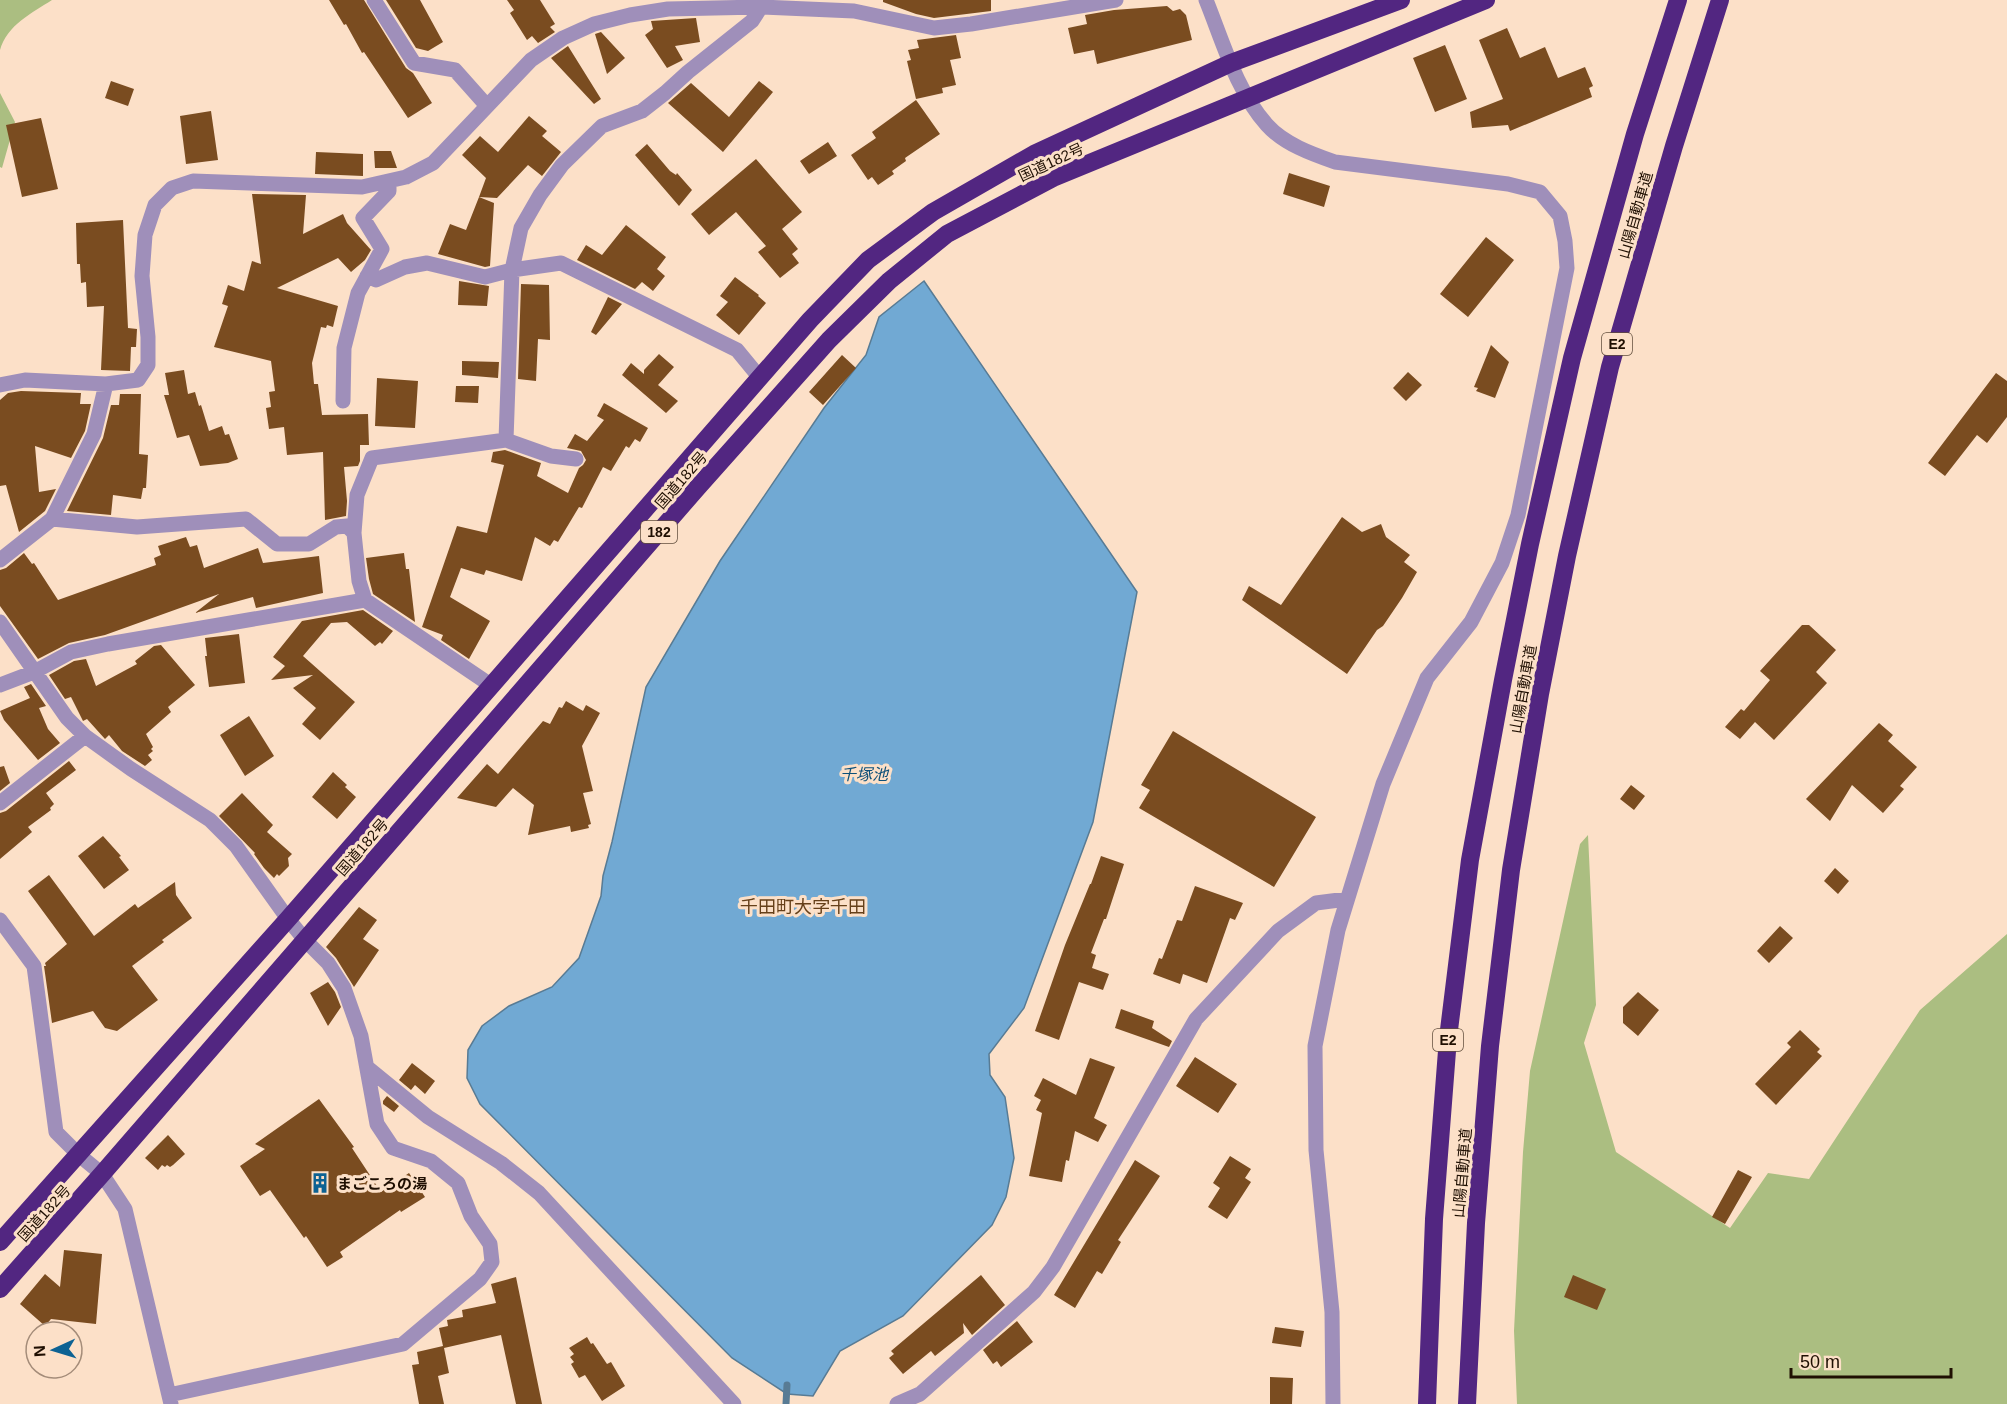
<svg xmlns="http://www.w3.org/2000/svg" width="2007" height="1404" font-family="Helvetica,'Noto Sans JP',sans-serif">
	<rect width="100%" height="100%" fill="#fce0c8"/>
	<path fill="#abbe81" d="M0,0h52c-20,13 -45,25 -52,50z
		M0,93l15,29 -13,46 -2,-1z
		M1588,835l8,170 -12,38 32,109 114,76 38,-55 41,6 111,-169 87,-76v470h-490l-3,-73 9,-179 7,-81 50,-227z"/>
	<path fill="#71a9d3" stroke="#587b94" stroke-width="1.5" d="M924,281l213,311 -44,230 -69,186 -35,46 1,21 15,22 9,61 -8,39 -14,28 -89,91 -63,35 -27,45 -26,-2 -55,-36 -252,-254 -13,-26 1,-28 14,-24 27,-20 43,-19 27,-29 22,-62 2,-20 9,-34 34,-155 74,-126 104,-153 42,-53 13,-38z"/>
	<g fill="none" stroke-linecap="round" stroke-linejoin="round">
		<path stroke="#587b94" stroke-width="7" d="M786,1404l1,-19"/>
	</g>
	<path fill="#7a4c20" d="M329,0h35l42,68 7,5 19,30 -24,15 -44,-66 -2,1 -16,-29 -2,1z
		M386,0h34l23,42 -15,9 -12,-3z
		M507,0h33l15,24 -5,3 5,5 -17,11 -6,-7 -5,4 -17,-27 4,-3z
		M883,0h108v11l-57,7 -18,-4 -33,-12z
		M1167,6l6,5 7,-2 6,6 6,25 -95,24 -3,-14 -20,4 -6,-26 19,-4 -2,-9 29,-5z
		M696,18l4,24 -25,4 8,14 -16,8 -22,-33 8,-6 -2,-8z
		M1507,28l13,30 25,-11 13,31 27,-11 8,19 -4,2 3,9 -82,34 -2,-6 -36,3 -2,-16 33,-13 -24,-59z
		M601,32l24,26 -18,16 -12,-40z
		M956,35l5,23 -11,2 6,25 -14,3 1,5 -27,6 -9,-38 4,-1 -3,-10 11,-2 -2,-8z
		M1445,45l22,54 -32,13 -22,-54z
		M568,46l33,53 -7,5 -43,-46z
		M111,81l23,8 -6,17 -23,-8z
		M759,81l14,11 -50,60 -55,-49 23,-20 38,34z
		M916,100l24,34 -35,24 1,3 -14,10 2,3 -16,11 -6,-8 -4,3 -17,-25 25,-17 -4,-6z
		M211,111l7,49 -32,4 -6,-48z
		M529,116l18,15 -5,5 19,16 -19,24 -14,-11 -31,33 -18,-1 7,-19 -24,-23 18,-19 18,16z
		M41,118l17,71 -36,8 -16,-72z
		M828,142l9,14 -28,18 -9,-13z
		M647,144l23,27 6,4 1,-2 15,17 -13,16 -44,-51z
		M374,151h17l6,17h-22z
		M316,152l47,2v22l-48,-2z
		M756,159l46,53 -20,17 16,20 -6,5 7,9 -19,15 -22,-26 8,-6 -30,-34 -27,23 -18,-21z
		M1289,173l41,13 -6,21 -41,-13z
		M252,194l54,1 -3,39 40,-20 4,9 24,27 -6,10 -14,12 -13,-14 -61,30 61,18 -5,21 -6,-2 -1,3 -5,-1 -9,36 2,21h4l4,31 46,-1 1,31h-9v16l-2,5 -14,1 3,34 -1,15 -21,4 -2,-68 -36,3 -3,-28 -15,2 -3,-21 5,-1 -2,-15 6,-1 -4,-30 -57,-14 14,-41 -6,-2 6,-19 16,6 8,-30 9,3z
		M479,197l15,6 -4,63 -5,1 -47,-13 12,-30 16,6z
		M123,220l5,108 9,1 -1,18h-5l-1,24 -29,-1 3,-64 -17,1 -1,-25 -5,1 -1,-19h-3l-1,-41z
		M626,225l40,32 -9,12 8,7 -12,15 -11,-9 -7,7 -58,-29 9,-15 16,10z
		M1486,237l28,23 -46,57 -28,-23z
		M735,277l24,18 -1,1 8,7 -27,32 -23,-20 12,-13 -8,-6z
		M459,281l30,5 -2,20 -29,-1z
		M521,284l28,1 1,55 -12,-1 -2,42 -18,-2z
		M608,297l14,7 -26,31 -5,-3z
		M1491,345l18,17 -14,36 -19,-7 2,-3 -4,-1z
		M659,354l15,13 -16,18 20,16 -12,12 -44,-38 9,-12 13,11v-4z
		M842,355l14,13 -33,37 -14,-13z
		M462,361l37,1 -1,16 -36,-3z
		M184,370l4,24 7,-2 4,14 2,-1 8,26 13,-5 3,9 4,-1 9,25 -10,4 -28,3 -11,-31 -12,3 -13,-43h5l-4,-22z
		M1408,372l14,13 -16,16 -13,-13z
		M1996,373l11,8v36l-20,26 -10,-8 -32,41 -17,-13z
		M377,378l41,3 -3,47 -40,-2z
		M456,386h23l-1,17 -23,-1z
		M21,391l60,2 -1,11h11l-6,27 -14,27 -36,-12 4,46 17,-3 -11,22 -26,21 -13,-47 -6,1v-86l8,-7z
		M120,394h21l-2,60 9,1 -2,33h-3l-2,11 -28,-4 -2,20 -44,-4 36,-73 8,-33h8z
		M604,403l44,25 -8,14 -5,-3 -6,9 -3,-2 -15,25 -8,-4 -21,41 -3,-1 -21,35 -4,-2 -4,6 -15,-9 -13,44 -36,-11 -2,5 -23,-7 -11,29 40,24 -21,38 -28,-19 2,-5 -21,-8 35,-101 30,7 17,-68 -13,-3 2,-10 12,-2 36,13 -4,13 31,17 11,-25 4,-3 3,-5 -5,-9 -14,-3 8,-14 12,7 17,-21 -7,-4z
		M1342,517l20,15 19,-8 5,13 24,18 -6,7 13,10 -15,26 -19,28 -6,4 -30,44 -105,-74 7,-14 32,19z
		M186,537l4,10 7,-2 7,23 54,-20 5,15 56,-7 4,37 -67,15 -3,-11 -58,16 24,-19 -114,41 -36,8 -31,16 -38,-53v-36l6,-2 18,-15 8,11 2,-1 24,37 98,-35 -2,-7 7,-3 -3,-9z
		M404,553l2,16h3l6,53 -42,-28 -4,-15 -3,-21z
		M363,610l30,21 -11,13 -2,-2 -5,4 -28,-24 -16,1 -28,33 52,46 -35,38 -18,-16 14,-16 -23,-20 20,-13 -42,5 14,-14 -12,-9 29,-36z
		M1802,625h7l27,25 -20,22 11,11 -53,57 -19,-18 -15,17 -15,-12 16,-18 3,2 26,-31 -10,-9z
		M239,634l6,49 -36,4 -4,-31h2l-2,-18z
		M161,645l34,40 -27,22 3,5 -25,22 7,13 -2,2 2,2 -5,4 4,5 -7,6 -23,-15 -13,-16 -4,4 -18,-20 -4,2 -12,-24 -6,2 -16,-24 25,-14 12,-2 10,27 41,-22 -2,-3 19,-15z
		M31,684l15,22 -7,2 9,21 12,14 -22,17 -34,-40 -4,-9 30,-13 -6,-11z
		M566,701l17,10 3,-6 14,8 -18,33 11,45 -10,2 8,31 -3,1 1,3 -18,4 -1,-6 -42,9 6,-30 -21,-17 -17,19 -39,-9 30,-34 11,10 45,-53 7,3 9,-17 3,1z
		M249,716l25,40 -29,20 -25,-41z
		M1879,723l14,12 -5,6 29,26 -17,19 4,3 -21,24 -31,-28 -22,36 -24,-22z
		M1173,731l143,86 -42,70 -135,-79 11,-18 -9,-5z
		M69,761l7,9 -30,23 8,11 -4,4 1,2 -23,17 4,5 -32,27v-46l6,-2z
		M4,766l6,17 -10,8v-24z
		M333,772l14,13 -2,2 11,10 -19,22 -25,-22z
		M1631,785l14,11 -11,14 -14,-11z
		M242,793l31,32 -6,7 25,22 -4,4 1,8 -10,10 -2,-2 -3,4 -10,-10 -10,-14 1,-1 -36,-37z
		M103,836l18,20 -2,1 10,13 -25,19 -26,-33z
		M1101,856l23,8 -18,55h-2l-13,34 5,2 -4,13 17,6 -6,16 -24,-8 -20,58 -24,-9 30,-86 25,-61h1z
		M1835,868l14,13 -11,13 -14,-13z
		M49,875l45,61 41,-32 3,4 37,-26 1,13 16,23 -30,22 2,2 -32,24 26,34 -41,31 -12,-3 -12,-17 -41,12 -8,-57h2l-1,-3 22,-19 -39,-53z
		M1195,886l48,17 -8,17 -5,-2 -23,65 -24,-9 -3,10 -27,-10 6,-16 3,1 15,-39 5,1z
		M359,907l18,13 -14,19 16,11 -25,37 -18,-29 -10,-11z
		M1780,926l13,12 -24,25 -12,-12z
		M328,982l7,10 6,15 -13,19 -18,-33z
		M1638,992l21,18 -21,26 -15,-13v-16z
		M1121,1009l33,12 -2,7 20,13 -3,6 -54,-19z
		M1800,1030l20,19 -3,3 5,4 -46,49 -21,-21 36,-37 -4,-4z
		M1195,1057l42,27 -19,29 -42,-27z
		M1090,1058l25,9 -21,51 13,7 -9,17 -23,-11 -6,30 -3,-1 -4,22 -33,-6 13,-63 -6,-3 5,-10 -7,-4 9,-18 33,17z
		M412,1063l23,18 -10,13 -10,-9 -4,5 -12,-10z
		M387,1096l12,10 -5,6 -11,-8v-3z
		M319,1099l35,48 -2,1 29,44 28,-19 16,24 -24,15 -1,-2 -60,42 3,5 -16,10 -21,-31 -2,2 -34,-48 -10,6 -20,-30 25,-17 -10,-5z
		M168,1135l17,19 -12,11 -3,2 -3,-2 -2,2 -3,-2 -4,5 -13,-12z
		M1230,1156l21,13 -6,9 6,4 -24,37 -19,-12 12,-19 -7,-5z
		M1135,1160l25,16 -42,64 3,2 -19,32 -5,-3 -22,37 -21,-13z
		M1738,1170l14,7 -27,47 -13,-7z
		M64,1250l38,4 -6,70 -45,-5 -6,7 -25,-22 25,-30 15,13z
		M981,1275l24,30 -33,30 -9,-12 1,10 -29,23 -4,-5 -28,23 -14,-16 5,-4 -3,-3z
		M1573,1275l33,14 -9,21 -33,-13z
		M516,1277l26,127h-26l-15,-69 -57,13 5,25 -11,3 6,28h-25l-7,-39 7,-1 -2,-12 26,-6 -4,-18 9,-2 -1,-6 16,-3 -1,-7 34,-7 -5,-19z
		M1017,1321l16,21 -32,25 -4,-6 -4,3 -10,-14z
		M1275,1327l29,4 -3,16 -29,-4z
		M587,1337l4,7 2,-1 14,21 4,-2 14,24 -23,15 -17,-26 -6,3 -8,-14 3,-2 -4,-5 4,-3 -5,-6z
		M1270,1377l23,1 -1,26h-22z"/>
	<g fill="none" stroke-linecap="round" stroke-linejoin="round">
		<path stroke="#9f8fba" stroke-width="15" d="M374,0l40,63 41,7 32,36
			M1206,0c17,42 30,90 61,125 17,19 45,29 68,37l173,22 32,8 20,24 5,25 2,27 -49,247 -16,48 -31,59 -44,56 -44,106 -45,146 -23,116 1,104 16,162 1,92
			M367,276l9,4 29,-13 22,-4 58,14 27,-7 9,-42 19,-33 22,-30 40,-39 40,-15 23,-18 23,-21 64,-51 9,-14
			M0,385l25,-5 81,4 32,-4 10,-15v-28l-6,-61 3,-41 10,-30 17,-17 21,-7 169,6 44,-10 27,-14 98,-103 32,-22 31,-14 36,-9 38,-6 93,-2 93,4 80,17 37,-4 145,-24
			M343,401l1,-53 14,-55 24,-44 -19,-31 26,-27v-9
			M506,440l6,-170 49,-7 176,87 23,28
			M52,519l85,8 109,-8 31,25h32l27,-17 11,-1 7,7 5,48 6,19 127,86
			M354,533l3,-38 15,-37 134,-18 45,16 25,3
			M0,560l52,-41 42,-85 12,-50
			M0,622l67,96 18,18 46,33 79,51 26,26 52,73 17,21 23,23 16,25 17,48 16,88 16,24 38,13 27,22 13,33 19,28 2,18 -12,17 -77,65 -234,51
			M0,685l34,-13 37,-20 37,-8 257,-44
			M0,803l85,-67
			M0,920l34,46 22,166 23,23 23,19 23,35 46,195
			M368,1068l60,49 73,46 38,30 195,211
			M897,1404l23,-10 114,-102 19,-25 143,-248 82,-88 38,-28 31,-4"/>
		<path stroke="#522681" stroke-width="18" d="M0,1242l288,-323 522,-599 58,-60 65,-48 101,-58 197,-91 170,-63
			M0,1289l102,-115 596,-687 131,-147 60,-59 58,-47 106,-56 433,-178
			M1427,1404l7,-185 14,-181 22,-178 33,-180 27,-136 42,-186 63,-224 43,-134
			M1467,1404l9,-181 14,-177 21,-176 29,-176 27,-138 43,-189 64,-221 46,-146"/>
	</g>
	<defs>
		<g id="building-bare" transform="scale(1.62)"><path d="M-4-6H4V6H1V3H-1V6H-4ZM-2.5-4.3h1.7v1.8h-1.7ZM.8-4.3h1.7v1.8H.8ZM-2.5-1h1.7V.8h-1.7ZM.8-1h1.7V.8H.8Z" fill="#0d6293" stroke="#fce0c8" stroke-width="2.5" paint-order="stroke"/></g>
	</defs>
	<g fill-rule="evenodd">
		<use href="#building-bare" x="320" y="1183"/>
	</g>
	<g text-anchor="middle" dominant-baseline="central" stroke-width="6" stroke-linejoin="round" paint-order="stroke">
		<g fill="#fce0c8" stroke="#614e3d" stroke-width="1.5">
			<rect x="1602" y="333" width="30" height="22" rx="4.5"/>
			<rect x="641" y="521" width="36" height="22" rx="4.5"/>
			<rect x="1433" y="1029" width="30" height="22" rx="4.5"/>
		</g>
		<g font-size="14" font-weight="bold" fill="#1f0f02">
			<text x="1617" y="344">E2</text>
			<text x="659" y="532">182</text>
			<text x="1448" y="1040">E2</text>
		</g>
		<g font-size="15" fill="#1f0f02" stroke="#fce0c8">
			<text transform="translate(1051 162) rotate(-25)">国道182号</text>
			<text transform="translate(1635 215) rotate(-74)">山陽自動車道</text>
			<text transform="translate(681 480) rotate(-49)">国道182号</text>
			<text transform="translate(1523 689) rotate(-80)">山陽自動車道</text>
			<text transform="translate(362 847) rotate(-49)">国道182号</text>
			<text transform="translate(1462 1173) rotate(-85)">山陽自動車道</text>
			<text transform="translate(44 1213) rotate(-48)">国道182号</text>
		</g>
		<g font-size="15" font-weight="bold" fill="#1f0f02" stroke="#fce0c8" text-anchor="start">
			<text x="337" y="1183">まごころの湯</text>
		</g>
		<g font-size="16" font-style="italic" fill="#0d5079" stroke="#fce0c8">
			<text x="864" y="774">千塚池</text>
		</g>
		<g font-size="18" fill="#66401a" stroke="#fce0c8">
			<text x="803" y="907">千田町大字千田</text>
		</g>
	</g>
	<g transform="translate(54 1350) rotate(266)"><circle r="28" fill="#fce0c8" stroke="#a48c79" stroke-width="1.5"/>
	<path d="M0-4.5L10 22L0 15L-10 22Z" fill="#0d6293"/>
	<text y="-9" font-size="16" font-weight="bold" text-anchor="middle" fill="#1f0f02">N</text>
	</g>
	<path d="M1791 1368v9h160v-9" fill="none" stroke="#1f0f02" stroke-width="3"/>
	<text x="1800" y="1368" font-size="18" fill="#1f0f02" stroke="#fce0c8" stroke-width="4.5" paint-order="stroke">50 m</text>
</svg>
